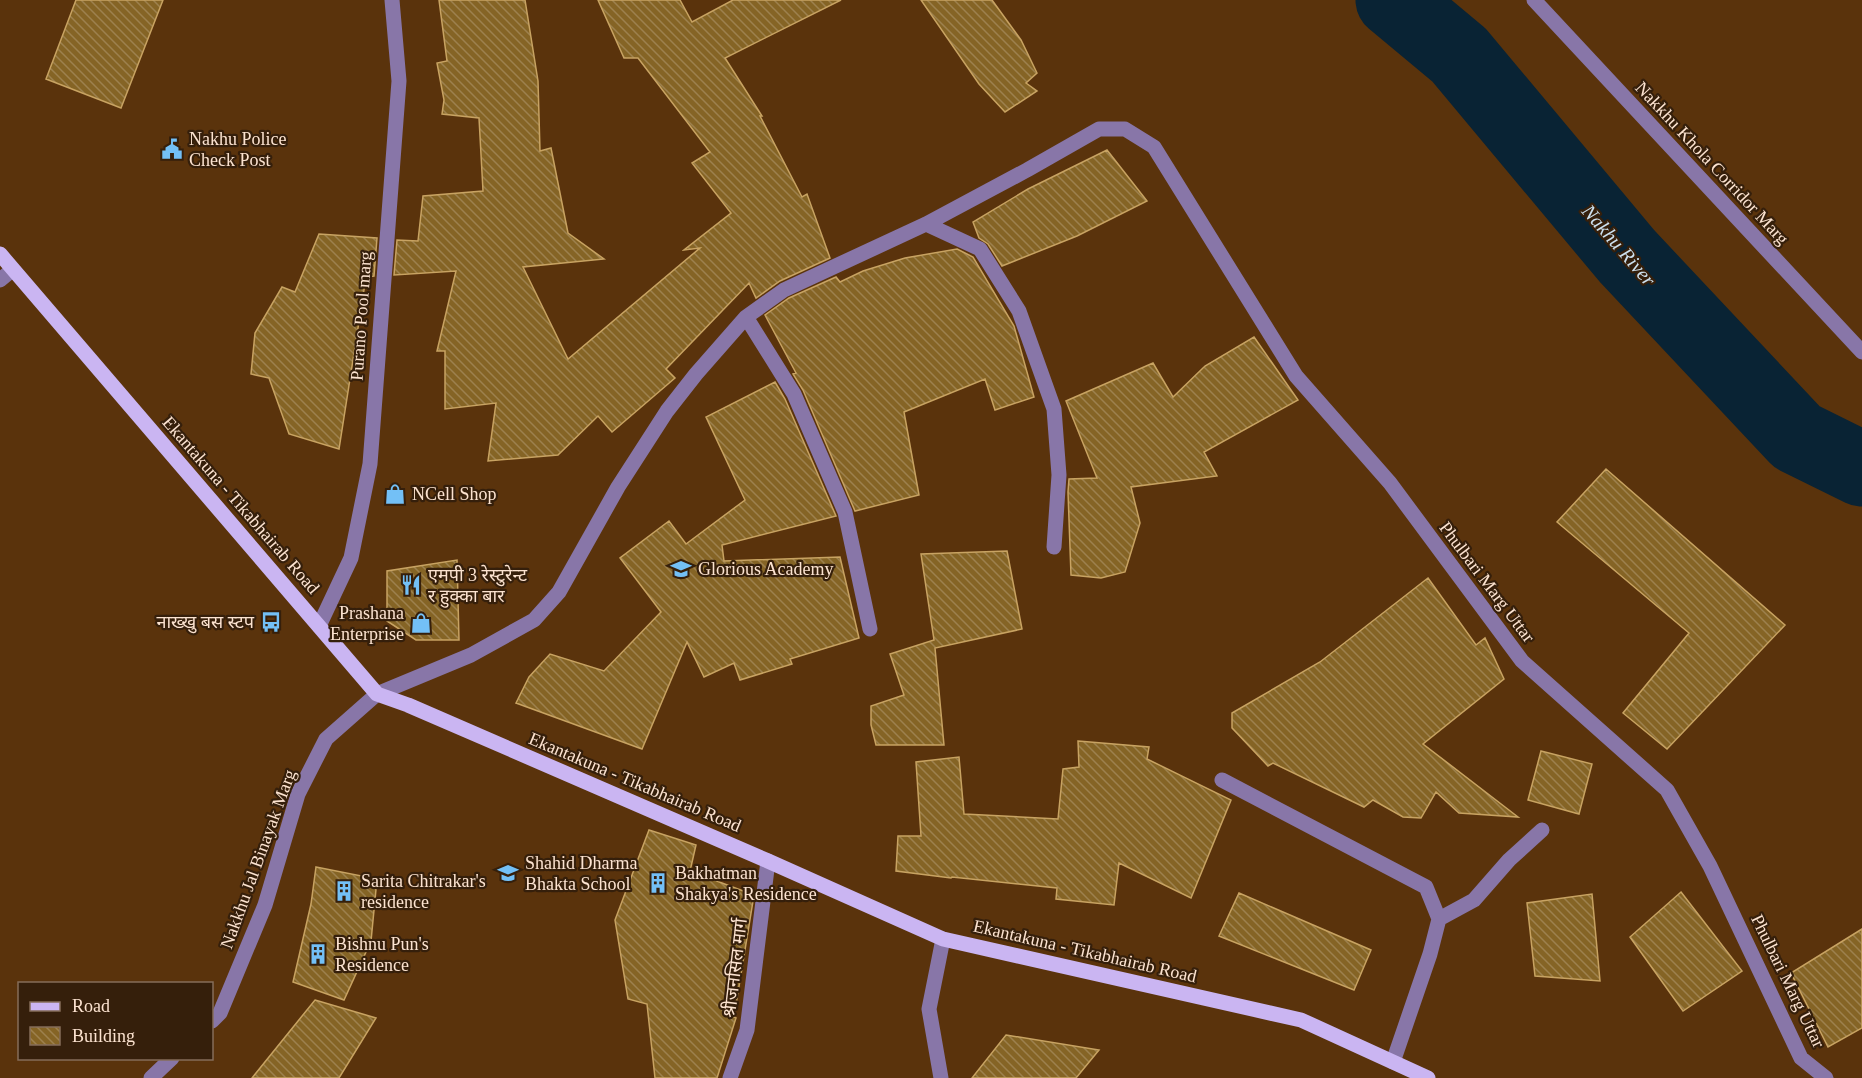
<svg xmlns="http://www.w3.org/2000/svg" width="1862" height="1078" font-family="'Times New Roman','Noto Sans Devanagari',serif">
	<defs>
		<pattern id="building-back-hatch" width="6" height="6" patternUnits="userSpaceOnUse" patternTransform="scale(1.5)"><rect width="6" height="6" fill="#856425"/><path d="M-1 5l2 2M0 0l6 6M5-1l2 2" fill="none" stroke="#9d814e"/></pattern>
	</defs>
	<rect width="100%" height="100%" fill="#5a330c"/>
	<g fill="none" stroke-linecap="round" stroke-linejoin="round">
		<path stroke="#092334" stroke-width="75" d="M1393,0l66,55 168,201 170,181 65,32"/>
	</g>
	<path fill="url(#building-back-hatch)" stroke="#c8a362" stroke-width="1.5" d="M76,0h87l-42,108 -75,-29z
		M439,0h86l13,81 2,70 11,-3 17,85 36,26 -81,8 45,92 132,-111 -16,2 47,-37 -39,-50 18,-11 -72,-94h-14l-26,-58h82l12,22 41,-22h108l-116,58 37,58h-2l42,81 5,-3 23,64 -50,23 -24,17 -7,-15 -83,86 9,9 -63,54 -14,-16 -40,39 -70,6 8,-58 -51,6v-58h-8l19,-80 -62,4 3,-35 21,1 5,-45 60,-5 -4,-73 -37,-4 2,-14 -7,-37 10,-2z
		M921,0h71l29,40 16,33 -11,10 11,8 -32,21 -26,-28z
		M1107,150l40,51 -70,35 -75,30 -14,-22 -9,-6 -6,-16 55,-33z
		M319,234l58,4 -3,38 -8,1 -27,172 -50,-15 -20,-56 -18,-4 4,-41 27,-46 13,5z
		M957,249l16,8 41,69 20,71 -39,13 -10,-31 -81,33 15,83 -64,16 -52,-121 -10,-16 3,-1 -31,-58 24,-17 47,-21 4,5 23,-11 42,-13z
		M1254,337l44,63 -94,52 13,24 -86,11 9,36 -15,49 -24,6 -30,-3 -3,-83 1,-13 28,-1 -31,-77 87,-38 20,34 32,-31z
		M775,382l10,17 51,117 -114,29 2,16 116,-4 19,81 -69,21 2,5 -52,16 -6,-17 -30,14 -17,-35 -45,107 -126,-46 13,-26 21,-23 54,17 57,-59 -41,-54 49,-37 17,23 59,-44 -39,-83z
		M1606,469l179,156 -118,124 -44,-36 66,-80 -132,-111z
		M1007,551l15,78 -87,19 9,97h-68l-5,-20v-19l33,-11 -14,-41 44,-14 -13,-86z
		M457,560l2,80h-43l-29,-19v-50z
		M1428,578l48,67 9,-7 19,41 -81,65 95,73 -59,-4 -23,-21 -15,26 -18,-1 -30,-17 -9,7 -91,-44 -5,3 -36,-38v-15l88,-51z
		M1078,741l71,6 -2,12 84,41 -40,98 -72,-35 -5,42 -58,-6 1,-11 -105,-11 -1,1 -55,-7 2,-35h23l-5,-74 43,-5 5,57 94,5 5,-50 16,-2z
		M1541,751l51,13 -13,50 -51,-14z
		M649,830l47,15 -6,26 64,24 -20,122 2,1 -19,60h-62l-8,-74 -19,-5 -13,-79z
		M316,867l61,12 -6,62 -27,59 -51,-18 18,-78z
		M1681,892l61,79 -59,40 -53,-74z
		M1239,893l132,57 -17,40 -135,-54z
		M1592,894l8,87 -65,-5 -8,-73z
		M1862,929v99l-34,19 -37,-74z
		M315,1000l61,18 -37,60h-87z
		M1006,1035l93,15 -23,28h-104z"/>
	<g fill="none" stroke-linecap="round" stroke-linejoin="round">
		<path stroke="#8876a8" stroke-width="15" d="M1534,0l328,352
			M926,224l54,25 39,62 35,98 5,66 -5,72
			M0,280l12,-10
			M746,317l48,77 51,118 25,117
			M319,626l32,-68 19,-94 29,-383 -7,-81
			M1222,780l204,107 13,32 -9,35 -37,108
			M1439,919l35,-19 35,-40 33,-30
			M212,1021l8,-8 45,-108 33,-111 28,-55 51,-45 94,-39 63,-35 25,-28 59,-105 49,-76 29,-37 50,-57 38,-27 142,-66 101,-54 72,-41h26l29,18 142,229 94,107 132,178 145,129 43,76 91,192 25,20
			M151,1078l21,-20
			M730,1078l17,-48 21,-169
			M941,1078l-12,-69 14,-70"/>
		<path stroke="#cab5f2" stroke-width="15" d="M0,254l377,440 31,11 360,156 175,78 358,81 127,58"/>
	</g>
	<defs>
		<g id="civic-bare" transform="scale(1.62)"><path d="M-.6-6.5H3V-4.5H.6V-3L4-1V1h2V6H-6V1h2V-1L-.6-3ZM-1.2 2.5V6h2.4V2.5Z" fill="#73c0f6" stroke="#351f0b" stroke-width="2.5" paint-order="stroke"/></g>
		<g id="shop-bare" transform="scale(1.62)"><path d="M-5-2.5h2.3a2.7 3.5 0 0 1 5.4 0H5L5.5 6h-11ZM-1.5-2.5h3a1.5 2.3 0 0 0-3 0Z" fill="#73c0f6" stroke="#351f0b" stroke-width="2.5" paint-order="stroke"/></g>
		<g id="school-bare" transform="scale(1.62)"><path d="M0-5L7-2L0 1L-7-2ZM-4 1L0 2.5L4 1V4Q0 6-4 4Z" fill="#73c0f6" stroke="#351f0b" stroke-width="2.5" paint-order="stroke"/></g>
		<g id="restaurant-bare" transform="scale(1.62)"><path d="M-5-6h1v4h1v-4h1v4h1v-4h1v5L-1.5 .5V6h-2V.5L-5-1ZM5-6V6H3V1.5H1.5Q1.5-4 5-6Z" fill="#73c0f6" stroke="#351f0b" stroke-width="2.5" paint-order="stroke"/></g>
		<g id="bus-bare" transform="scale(1.62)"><path d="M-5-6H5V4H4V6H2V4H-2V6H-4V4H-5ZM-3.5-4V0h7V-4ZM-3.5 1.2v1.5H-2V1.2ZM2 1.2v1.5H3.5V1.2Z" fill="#73c0f6" stroke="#351f0b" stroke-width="2.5" paint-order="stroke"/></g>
		<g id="building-bare" transform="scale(1.62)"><path d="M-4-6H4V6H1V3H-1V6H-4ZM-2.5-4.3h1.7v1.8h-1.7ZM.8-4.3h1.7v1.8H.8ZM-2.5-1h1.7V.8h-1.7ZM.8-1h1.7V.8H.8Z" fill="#73c0f6" stroke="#351f0b" stroke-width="2.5" paint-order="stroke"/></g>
	</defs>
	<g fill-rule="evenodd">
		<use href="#civic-bare" x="172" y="149"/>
		<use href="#shop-bare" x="395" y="494"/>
		<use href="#school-bare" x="681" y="569"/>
		<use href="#restaurant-bare" x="411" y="585"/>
		<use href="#bus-bare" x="271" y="622"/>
		<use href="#shop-bare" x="421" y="623"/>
		<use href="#school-bare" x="508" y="873"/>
		<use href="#building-bare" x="658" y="883"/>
		<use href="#building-bare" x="344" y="891"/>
		<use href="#building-bare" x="318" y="954"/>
	</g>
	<g text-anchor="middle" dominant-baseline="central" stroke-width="4.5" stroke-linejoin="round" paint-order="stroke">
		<g font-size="18" fill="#fce3d0" stroke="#351f0b" text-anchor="start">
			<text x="189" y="139">Nakhu Police<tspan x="189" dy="21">Check Post</tspan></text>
			<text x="412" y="494">NCell Shop</text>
			<text x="698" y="569">Glorious Academy</text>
			<text x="428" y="575">एमपी 3 रेस्टुरेन्ट<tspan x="428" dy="21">र हुक्का बार</tspan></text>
			<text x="404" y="613" text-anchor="end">Prashana<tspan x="404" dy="21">Enterprise</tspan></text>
			<text x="254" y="622" text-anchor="end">नाख्खु बस स्टप</text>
			<text x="525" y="863">Shahid Dharma<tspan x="525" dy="21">Bhakta School</tspan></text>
			<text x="675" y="873">Bakhatman<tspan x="675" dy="21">Shakya's Residence</tspan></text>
			<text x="361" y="881">Sarita Chitrakar's<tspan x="361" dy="21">residence</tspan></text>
			<text x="335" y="944">Bishnu Pun's<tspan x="335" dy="21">Residence</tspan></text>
		</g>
		<g font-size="18" fill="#fce3d0" stroke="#351f0b">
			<text transform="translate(1712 163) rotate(47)">Nakkhu Khola Corridor Marg</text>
			<text transform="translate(361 316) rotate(-86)">Purano Pool marg</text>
			<text transform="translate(241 505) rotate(49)">Ekantakuna - Tikabhairab Road</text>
			<text transform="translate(1487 582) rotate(53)">Phulbari Marg Uttar</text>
			<text transform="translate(635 782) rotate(23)">Ekantakuna - Tikabhairab Road</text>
			<text transform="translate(258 859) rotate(-70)">Nakkhu Jal Binayak Marg</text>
			<text transform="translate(1085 951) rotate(13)">Ekantakuna - Tikabhairab Road</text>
			<text transform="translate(735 968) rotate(-83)">श्रीजनसिल मार्ग</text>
			<text transform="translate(1788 981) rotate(64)">Phulbari Marg Uttar</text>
		</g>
		<g font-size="20" font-style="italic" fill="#cde1ef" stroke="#351f0b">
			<text transform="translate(1619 245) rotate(49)">Nakhu River</text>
		</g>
	</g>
	<rect x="18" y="982" width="195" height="78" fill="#351f0b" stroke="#856d5a" stroke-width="1.5"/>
	<rect x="30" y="1002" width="30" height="9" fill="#cab5f2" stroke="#856d5a" stroke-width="1.5"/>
	<text x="72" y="1012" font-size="18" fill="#fce3d0">Road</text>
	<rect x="30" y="1027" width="30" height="18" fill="url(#building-back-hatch)" stroke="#856d5a" stroke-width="1.5"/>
	<text x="72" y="1042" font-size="18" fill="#fce3d0">Building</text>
</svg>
